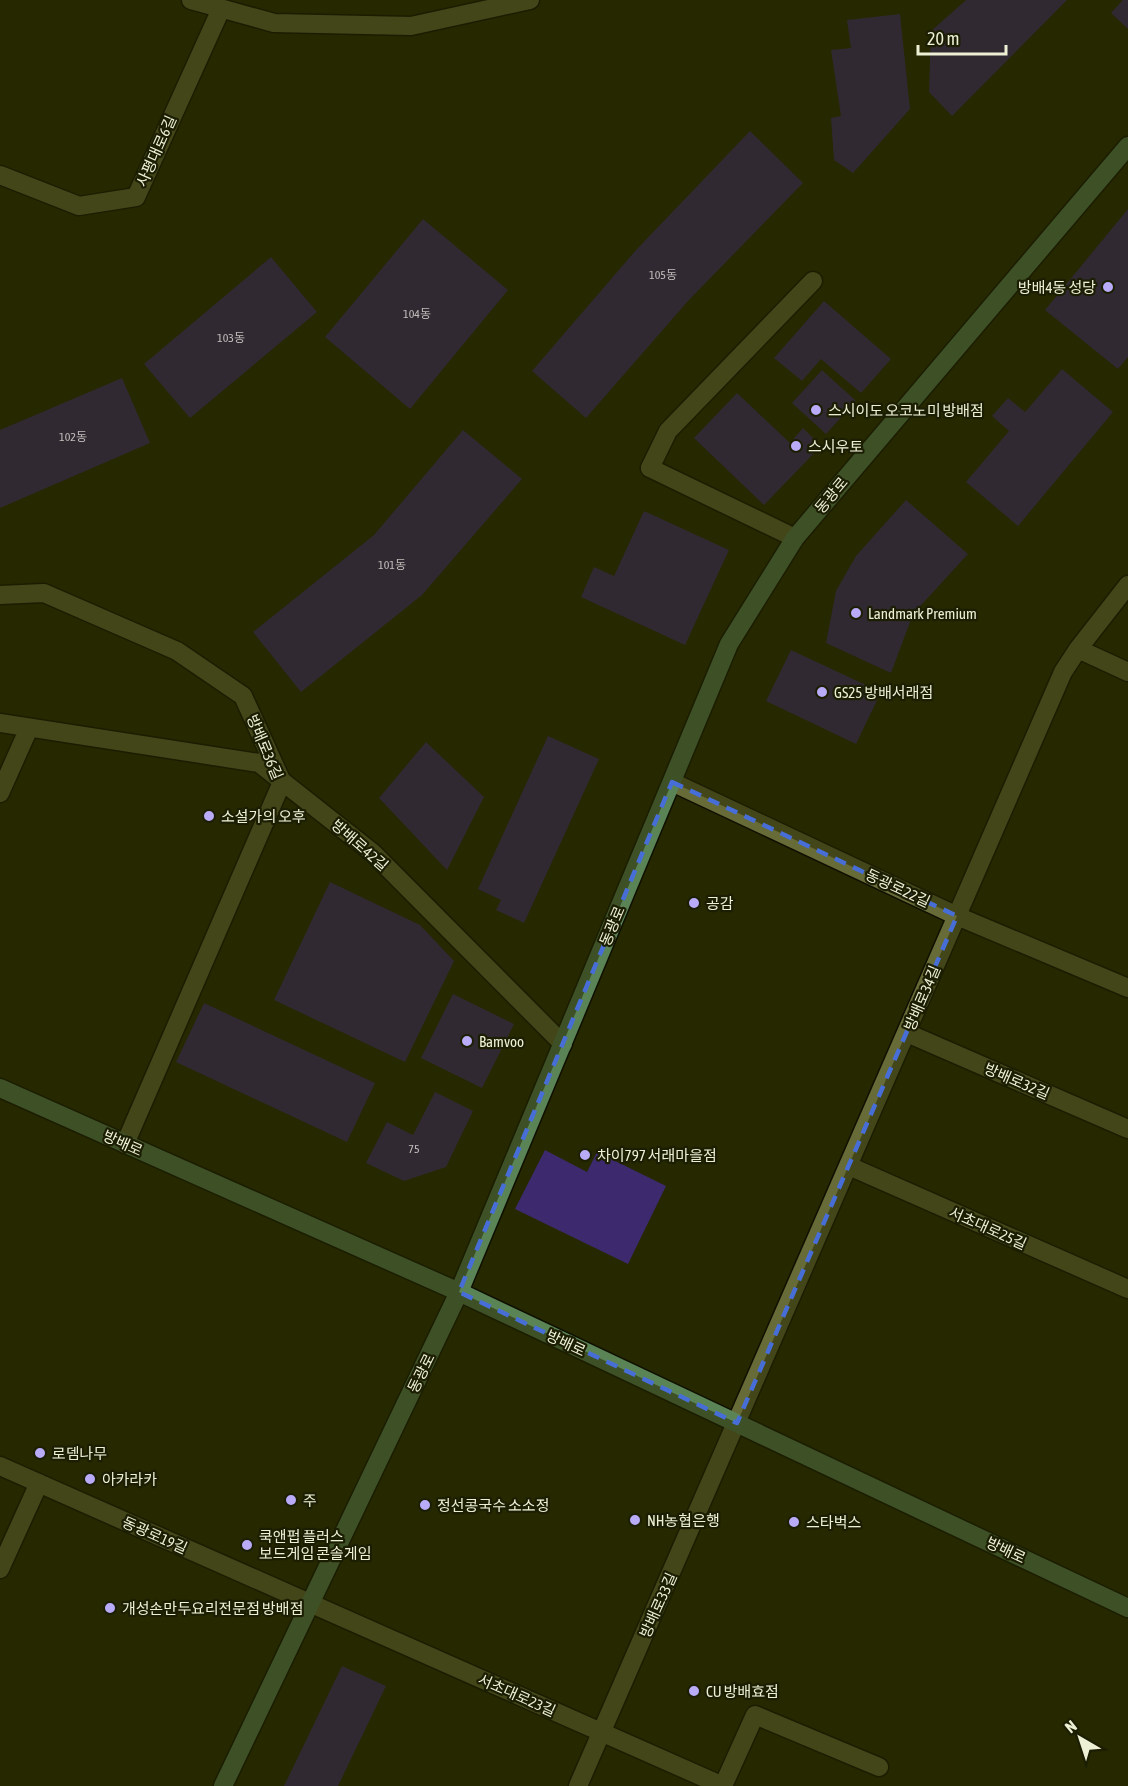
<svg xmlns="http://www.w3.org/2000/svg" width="1128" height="1786" font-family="'Asap Condensed','Noto Sans KR',sans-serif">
	<rect width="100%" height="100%" fill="#262800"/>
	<path fill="#3d2a6e" d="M966,0h101l-115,116 -23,-24 2,-61z
		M1123,0h5v29l-17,-16z
		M900,14l10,95 -57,64 -19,-13 -3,-42 10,-2 -10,-66 20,-2 -4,-28z
		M750,131l53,52 -115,118 -102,117 -54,-47 104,-121z
		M1128,209v148l-10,12 -73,-59z
		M423,219l85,71 -98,119 -85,-72z
		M271,257l46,55 -127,106 -46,-54z
		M824,301l67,58 -30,34 -40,-34 -19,22 -28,-23z
		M1062,369l51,43 -95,114 -52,-44 43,-51 -17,-15 16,-18 17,14z
		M822,370l34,31 -30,33 -34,-31z
		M122,378l28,65 -150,65v-78z
		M737,393l53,50 13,-15 18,18 -57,59 -70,-67z
		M463,430l59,49 -100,116 -121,97 -48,-60 121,-97z
		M906,500l62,54 -55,60 -22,59 -65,-30 10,-52 20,-35z
		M644,511l85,39 -44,95 -104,-48 13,-30 20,9z
		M791,650l90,42 -25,52 -90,-43z
		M548,736l51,23 -75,164 -28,-13 5,-10 -23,-11z
		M426,742l58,55 -37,73 -68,-72z
		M330,882l90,43 34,36 -49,101 -131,-62z
		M453,994l61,30 -32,64 -61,-30z
		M204,1003l171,80 -28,59 -171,-80z
		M435,1092l38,19 -27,56 -42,14 -38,-18 21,-41 26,13z
		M545,1150l42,22 10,-20 69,34 -38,78 -113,-55z
		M342,1666l44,20 -48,100h-54z"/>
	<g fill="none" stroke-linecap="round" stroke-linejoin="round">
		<g stroke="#0f1000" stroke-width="21">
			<path id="lane" d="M0,175l79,31 57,-9 85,-188
				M650,468l18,-37 145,-150
				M0,595l44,-2 133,58 66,45 39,86 -157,362
				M907,1033l221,96
				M723,1786l32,-71 124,52"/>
		</g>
		<g stroke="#0f1000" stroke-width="21">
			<path id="street" d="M191,0l83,23 137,3 119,-26
				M650,468l145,70
				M1078,649l50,23
				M0,723l259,40 114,90 190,191
				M672,782l285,134 171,72
				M0,793l29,-65
				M849,1166l279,123
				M0,1466l723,320
				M0,1569l39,-86
				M578,1786l485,-1114 15,-23 50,-64"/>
		</g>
		<g stroke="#0f1000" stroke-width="21">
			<path id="secondary" d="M0,1088l459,204 669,316
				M223,1786l236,-494 270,-648 66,-106 333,-392"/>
		</g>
		<use href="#lane" stroke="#676b37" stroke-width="18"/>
		<use href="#street" stroke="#676b37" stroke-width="18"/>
		<use href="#secondary" stroke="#5b8456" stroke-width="18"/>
	</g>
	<path d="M0 0H1128V1786H0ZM672,782l285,134 -220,507 -278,-131z" fill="#262800" fill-opacity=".55" fill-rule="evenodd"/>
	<path fill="none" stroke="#476ed7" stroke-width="4.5" stroke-dasharray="12 8" stroke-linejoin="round" d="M672,782l285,134 -220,507 -278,-131z"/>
	<g fill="#b9abf7" stroke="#1c1e03" stroke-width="2">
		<circle cx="1108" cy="287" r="6"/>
		<circle cx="816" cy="410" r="6"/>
		<circle cx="796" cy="446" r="6"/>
		<circle cx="856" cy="613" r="6"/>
		<circle cx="822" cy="692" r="6"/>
		<circle cx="209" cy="816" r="6"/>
		<circle cx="694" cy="903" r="6"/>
		<circle cx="467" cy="1041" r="6"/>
		<circle cx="585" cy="1155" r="6"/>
		<circle cx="40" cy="1453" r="6"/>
		<circle cx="90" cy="1479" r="6"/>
		<circle cx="291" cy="1500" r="6"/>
		<circle cx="425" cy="1505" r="6"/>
		<circle cx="635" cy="1520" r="6"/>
		<circle cx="794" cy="1522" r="6"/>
		<circle cx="247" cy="1545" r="6"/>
		<circle cx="110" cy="1608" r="6"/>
		<circle cx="694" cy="1691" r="6"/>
	</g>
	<g text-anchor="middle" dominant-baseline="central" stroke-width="4.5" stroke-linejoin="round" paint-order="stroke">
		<g font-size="12" fill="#c1bebb">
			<text x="663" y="275">105동</text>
			<text x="417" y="314">104동</text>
			<text x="231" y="338">103동</text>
			<text x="73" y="437">102동</text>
			<text x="392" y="565">101동</text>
			<text x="414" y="1149">75</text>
		</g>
		<g font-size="15" fill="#edf0d5" stroke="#1c1e03">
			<text transform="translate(156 151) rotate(-66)">사평대로6길</text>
			<text transform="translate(831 495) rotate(-50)">동광로</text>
			<text transform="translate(265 747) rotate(67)">방배로36길</text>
			<text transform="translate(360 845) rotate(41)">방배로42길</text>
			<text transform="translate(898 888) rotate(25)">동광로22길</text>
			<text transform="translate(612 926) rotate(-67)">동광로</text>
			<text transform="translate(922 998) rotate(-67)">방배로34길</text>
			<text transform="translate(1017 1081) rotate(23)">방배로32길</text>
			<text transform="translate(123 1143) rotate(24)">방배로</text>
			<text transform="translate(988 1228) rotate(24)">서초대로25길</text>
			<text transform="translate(566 1343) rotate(25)">방배로</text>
			<text transform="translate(421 1373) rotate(-64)">동광로</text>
			<text transform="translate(155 1535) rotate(24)">동광로19길</text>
			<text transform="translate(1006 1550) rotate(25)">방배로</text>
			<text transform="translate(658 1605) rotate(-66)">방배로33길</text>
			<text transform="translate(517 1695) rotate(24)">서초대로23길</text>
		</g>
		<g font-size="15" fill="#edf0d5" stroke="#1c1e03" text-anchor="start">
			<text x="1096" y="287" text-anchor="end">방배4동 성당</text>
			<text x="828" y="410">스시이도 오코노미 방배점</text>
			<text x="808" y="446">스시우토</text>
			<text x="868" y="613">Landmark Premium</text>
			<text x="834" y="692">GS25 방배서래점</text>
			<text x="221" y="816">소설가의 오후</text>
			<text x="706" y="903">공감</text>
			<text x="479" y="1041">Bamvoo</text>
			<text x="597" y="1155">차이797 서래마을점</text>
			<text x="52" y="1453">로뎀나무</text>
			<text x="102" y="1479">아카라카</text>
			<text x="303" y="1500">주</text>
			<text x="437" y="1505">정선콩국수 소소정</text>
			<text x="647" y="1520">NH농협은행</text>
			<text x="806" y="1522">스타벅스</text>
			<text x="259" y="1536">쿡앤펍 플러스<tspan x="259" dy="17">보드게임 콘솔게임</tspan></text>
			<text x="122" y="1608">개성손만두요리전문점 방배점</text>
			<text x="706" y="1691">CU 방배효점</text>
		</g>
	</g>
	<g transform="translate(1080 1738) rotate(321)" stroke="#1c1e03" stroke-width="4.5" paint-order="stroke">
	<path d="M0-4.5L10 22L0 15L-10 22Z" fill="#edf0d5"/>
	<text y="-9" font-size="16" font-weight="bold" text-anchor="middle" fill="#edf0d5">N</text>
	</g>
	<path d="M918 45v9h88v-9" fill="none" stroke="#edf0d5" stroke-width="3"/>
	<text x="927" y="45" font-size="18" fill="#edf0d5" stroke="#1c1e03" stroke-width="4.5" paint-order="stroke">20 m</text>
</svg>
